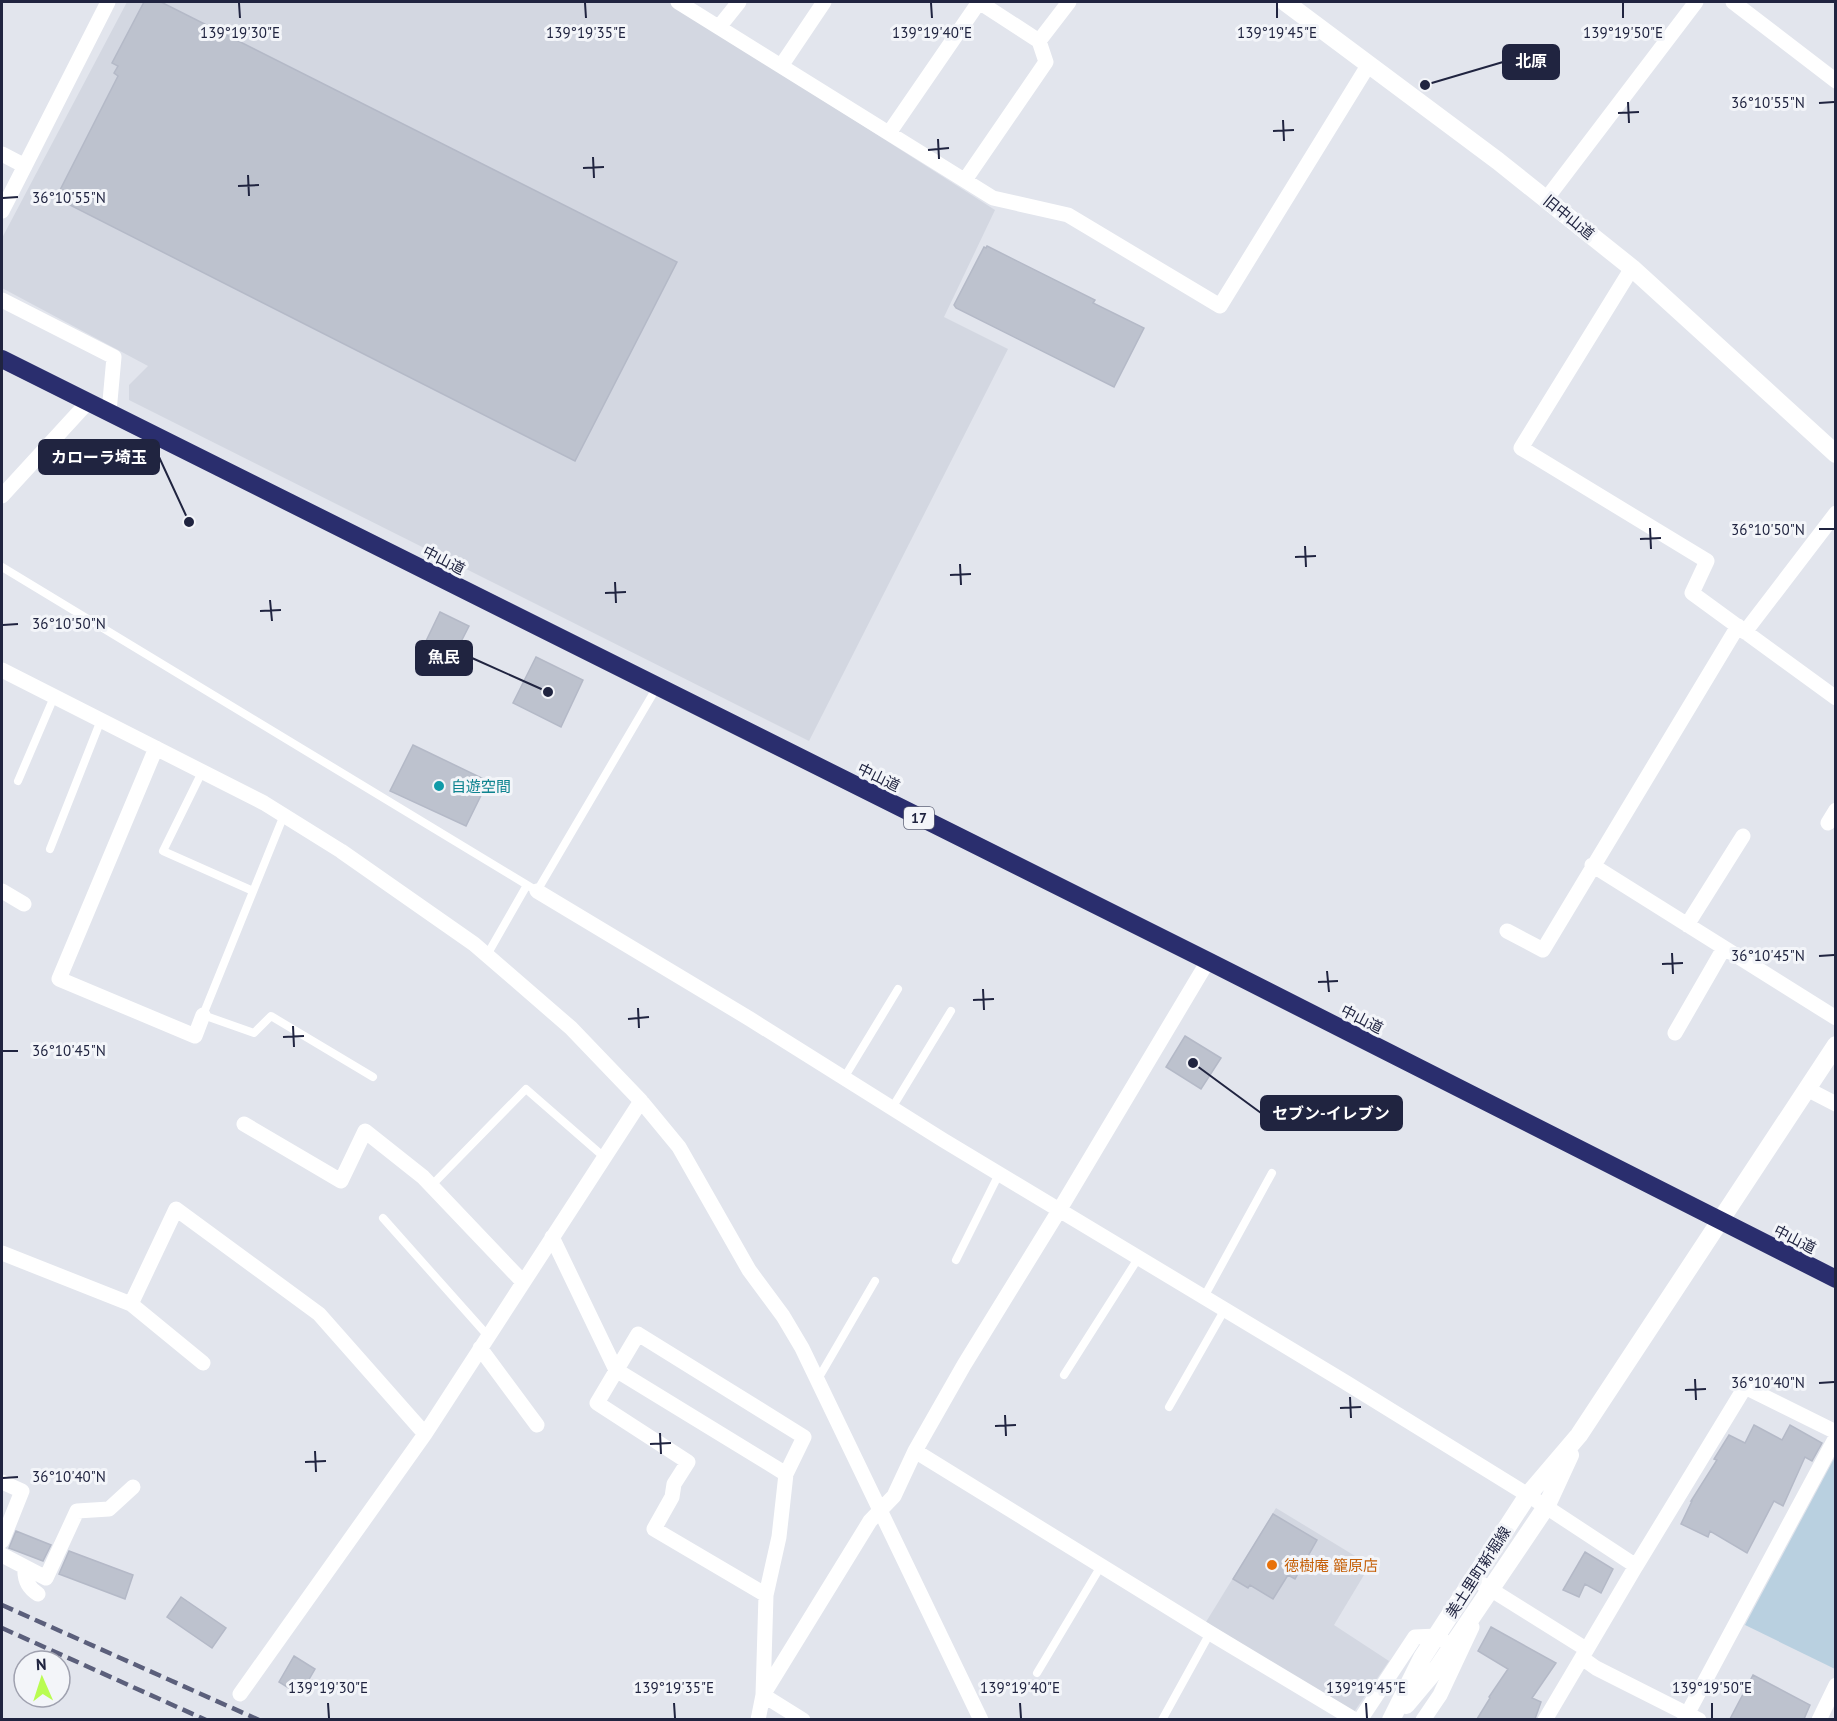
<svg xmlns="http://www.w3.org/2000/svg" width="1837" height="1721" font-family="'PT Sans','Noto Sans JP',sans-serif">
	<rect width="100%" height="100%" fill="#e2e5ed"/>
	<path fill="#d3d7e1" d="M127,2h542l326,208 -51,107 64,32 -199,392 -680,-341v-15l19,-19 -146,-78v-50z
		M1276,1508l94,57 -36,60 55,36 -35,51h-2l-146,-90z"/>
	<path fill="#b9d0e0" d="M1835,1457v212l-90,-44z"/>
	<path fill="#bdc2ce" stroke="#b4b9c7" stroke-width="1.5" d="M144,2h17l516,260 -102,199 -519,-263 62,-122 -4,-3 4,-7 -6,-3z
		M987,246l108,54 -2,3 51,25 -30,59 -158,-79 -2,-3 30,-58 2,1z
		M440,612l29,14 -25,49 -28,-13z
		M536,657l47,23 -22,47 -48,-24z
		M413,745l75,36 -22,45 -76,-35z
		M1185,1036l36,22 -20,31 -35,-22z
		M1754,1425l28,15 8,-15 32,18 -10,18 -7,-4 -22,49 -9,-5 -27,52 -37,-22 -2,6 -27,-13 11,-23h-1l26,-41 -3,-1 15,-24 16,8z
		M1273,1514l44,26 -22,39 -7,-4 -15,24 -23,-14 -2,3 -15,-9z
		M16,1531l35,14 -8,16 -34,-13z
		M69,1551l64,24 -8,24 -66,-25z
		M1585,1552l28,17 -12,24 -16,-9 -6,13 -16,-7z
		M181,1597l45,31 -14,20 -45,-31z
		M1491,1627l65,36 -24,35 9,4 -6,17h-58l13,-21 -1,-1 19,-28 -30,-18z
		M294,1656l21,13 -15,26 -21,-13z
		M1753,1675l57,30 -6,14h-74z"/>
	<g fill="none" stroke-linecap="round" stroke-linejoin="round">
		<path stroke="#fff" stroke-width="8" d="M2,567l535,324 120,-204
			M202,772l-39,79 90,40
			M18,781l36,-84
			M284,815l-81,200 51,18 17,-17 102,61
			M50,849l51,-129
			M487,955l40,-70
			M844,1078l54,-89
			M892,1108l59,-97
			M431,1186l95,-97 78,68
			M383,1218l105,118
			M956,1260l43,-86
			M1204,1297l68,-124
			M1064,1375l75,-118
			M818,1379l57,-98
			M1169,1407l56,-98
			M1037,1673l64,-107
			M1162,1720l48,-87"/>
		<path stroke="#fff" stroke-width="15" d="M678,2l315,196 75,17 152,91 149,-242
			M1733,2l103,79
			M719,27l20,-25
			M1039,41l30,-39
			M781,66l43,-64
			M889,133l90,-131 60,39 7,21 -81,118
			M2,154l23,12
			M1547,198l149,-196
			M2,211l106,-209
			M1632,268l-111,180 186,113 -15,32 144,105
			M2,300l112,57 -5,55
			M2,496l87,-95
			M1745,632l91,-119
			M2,670l262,133 77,48 133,93 97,84 70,73 38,46 70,123 34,46 19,32 179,372
			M156,748l-97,231 136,57 8,-21
			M1828,823l8,-13
			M1592,865l244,153
			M2,891l22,13
			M537,891l213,128 193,121 402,242 183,113 108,71 -91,154
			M1687,925l56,-89
			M1507,931l36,19 195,-324
			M1675,1033l49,-85
			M1807,1089l29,15
			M244,1124l97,57 24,-50 58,46 100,105
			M552,1237l64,133 170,104
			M2,1253l129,51 72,59
			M131,1304l45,-95 143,105 106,120
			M480,1348l57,77
			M915,1451l295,182 145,87
			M2,1482l20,9 -20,50
			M2,1555l44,23 31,-67 32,-2 24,-22
			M1636,1566l109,-179 91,45
			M25,1567c-1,12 3,21 13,27
			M1474,1579l112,70
			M766,1595l-112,-66 18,-32 2,-13 14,-22 -91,-59 41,-69 166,103 -18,37 -7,63 -13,58 -3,100 40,25
			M1582,1658l14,10 103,52
			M240,1694l185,-260 216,-333
			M758,1720l5,-25 107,-174 24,-25 21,-45 49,-86 96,-156 148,-248
			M1360,1720l55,-83 22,-1 6,4
			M1423,1720l17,-25 32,-68
			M1684,1720l152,-283
			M1819,1720l17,-35"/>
		<path stroke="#fff" stroke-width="18" d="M1285,2l213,159 134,107 204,186
			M1406,1705l32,-38 108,-160 24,-52
			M1391,1720l31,-62 106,-163 51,-60 257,-390"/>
		<path stroke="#2a2e6e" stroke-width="18" d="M2,359l1206,602 628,318"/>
		<path stroke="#5b5f7b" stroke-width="4.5" stroke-dasharray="12 6" stroke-linecap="butt" d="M2,1605l257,115
			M2,1628l204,92"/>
	</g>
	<path fill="none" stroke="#202440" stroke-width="2" d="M239,3l1,15M585,3l1,15M931,3l1,15M1277,3v15M1623,3v15M1628,102l1,21M1819,103l15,-1M1618,113l21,-1M1283,120l1,21M1273,131l21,-1M938,139l1,20M928,150l21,-2M593,157l1,21M583,168l21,-1M248,175l1,21M238,186l21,-1M3,198l15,-1M1650,528l1,21M1819,529h15M1640,539l21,-1M1305,546l1,21M1295,557l21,-1M960,564l1,21M950,575l21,-1M615,582l1,21M605,593l21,-1M270,600l2,21M260,611l21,-1M3,625l15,-1M1672,953l1,21M1819,956l15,-1M1662,964l21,-1M1327,971l2,21M1318,982l20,-1M983,989l1,21M973,1000l21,-1M638,1008l1,20M628,1019l21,-2M293,1026l1,21M283,1037l21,-1M3,1051h15M1695,1379l1,21M1819,1383l15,-1M1685,1390l21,-1M1350,1397l1,21M1340,1408l21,-1M1005,1415l1,21M995,1426l21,-1M660,1433l1,21M650,1444l21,-1M315,1451l1,21M305,1462l21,-1M3,1478l15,-1M328,1703l1,15M674,1703l1,15M1020,1703l1,15M1366,1703l1,15M1712,1703v15"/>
	<circle fill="#0f9aa8" stroke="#f3f5f9" stroke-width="2" cx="439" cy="786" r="6"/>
	<circle fill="#e8710a" stroke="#f3f5f9" stroke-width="2" cx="1272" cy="1565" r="6"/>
	<g text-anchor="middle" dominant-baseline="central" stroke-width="6" stroke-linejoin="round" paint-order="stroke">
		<rect fill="#f3f5f9" stroke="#5f6378" stroke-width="1.5" x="904" y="807" width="30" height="22" rx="4.5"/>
		<g font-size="14" font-weight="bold" fill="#202440">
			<text x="919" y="818">17</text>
		</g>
		<g font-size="15" fill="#202440" stroke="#f3f5f9">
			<text transform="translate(1569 217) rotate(39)">旧中山道</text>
			<text transform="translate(444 560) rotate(27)">中山道</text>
			<text transform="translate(879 777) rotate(26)">中山道</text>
			<text transform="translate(1362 1019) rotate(27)">中山道</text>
			<text transform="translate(1795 1239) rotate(27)">中山道</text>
			<text transform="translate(1478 1572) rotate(-57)">美土里町新堀線</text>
		</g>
		<g font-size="15" fill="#0d838f" stroke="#f3f5f9" text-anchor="start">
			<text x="451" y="786">自遊空間</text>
		</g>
		<g font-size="15" fill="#c56008" stroke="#f3f5f9" text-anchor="start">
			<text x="1284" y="1565">徳樹庵 籠原店</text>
		</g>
	</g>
	<g font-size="15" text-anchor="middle" fill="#202440" stroke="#f3f5f9" stroke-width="6" stroke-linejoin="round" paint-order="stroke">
		<text x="240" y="38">139°19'30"E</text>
		<text x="586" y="38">139°19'35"E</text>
		<text x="932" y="38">139°19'40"E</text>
		<text x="1277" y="38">139°19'45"E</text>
		<text x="1623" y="38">139°19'50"E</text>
		<text x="1768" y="108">36°10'55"N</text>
		<text x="69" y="203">36°10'55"N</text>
		<text x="1768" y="535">36°10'50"N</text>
		<text x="69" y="629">36°10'50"N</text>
		<text x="1768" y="961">36°10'45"N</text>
		<text x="69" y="1056">36°10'45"N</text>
		<text x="1768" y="1388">36°10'40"N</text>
		<text x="69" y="1482">36°10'40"N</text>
		<text x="328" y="1693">139°19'30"E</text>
		<text x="674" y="1693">139°19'35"E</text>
		<text x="1020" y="1693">139°19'40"E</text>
		<text x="1366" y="1693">139°19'45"E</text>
		<text x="1712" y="1693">139°19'50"E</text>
	</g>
	<path fill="none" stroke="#202440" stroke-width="2" d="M1425 85L1503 62M189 522L159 457M548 692L472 658M1193 1063L1261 1113"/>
	<g fill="#202440" stroke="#f3f5f9" stroke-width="2">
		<circle cx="1425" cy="85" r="6"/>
		<circle cx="189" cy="522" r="6"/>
		<circle cx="548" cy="692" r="6"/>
		<circle cx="1193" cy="1063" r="6"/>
	</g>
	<g fill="#202440" stroke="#202440" stroke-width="2">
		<rect x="1503" y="45" width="56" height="34" rx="6"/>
		<rect x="39" y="440" width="120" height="34" rx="6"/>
		<rect x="416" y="641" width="56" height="34" rx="6"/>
		<rect x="1261" y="1096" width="141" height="34" rx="6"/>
	</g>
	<g font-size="16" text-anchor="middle" font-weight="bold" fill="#fff">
		<text x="1531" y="67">北原</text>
		<text x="99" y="463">カローラ埼玉</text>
		<text x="444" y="663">魚民</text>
		<text x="1331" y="1119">セブン-イレブン</text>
	</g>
	<rect width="1837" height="1721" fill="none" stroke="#202440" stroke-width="6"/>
	<g transform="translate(42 1679) rotate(357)"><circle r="28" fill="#f3f5f9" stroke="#9fa1af" stroke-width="1.5"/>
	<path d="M0-4.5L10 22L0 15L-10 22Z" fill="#b9fc51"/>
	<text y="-9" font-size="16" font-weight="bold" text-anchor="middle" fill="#202440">N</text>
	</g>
</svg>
